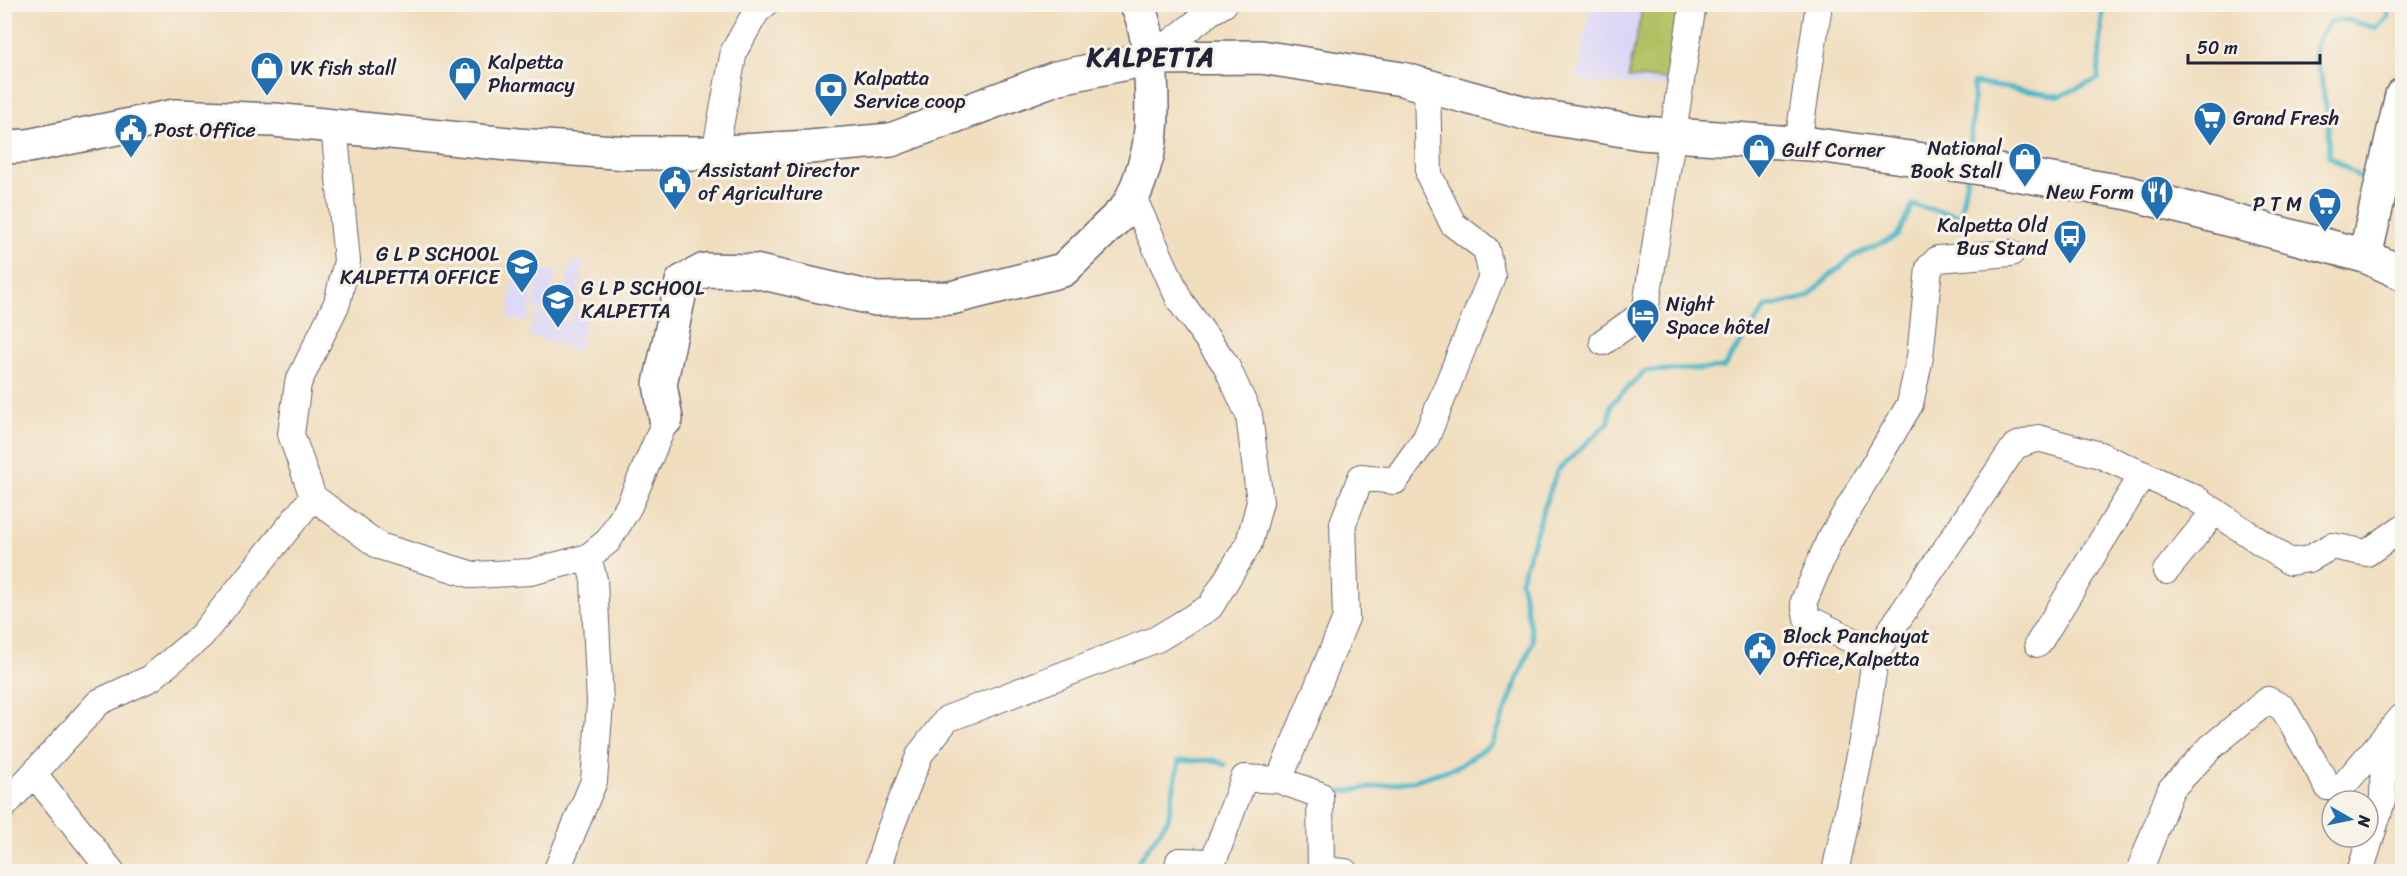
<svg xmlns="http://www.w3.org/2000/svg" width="2407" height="876" font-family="Sriracha,sans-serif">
	<rect width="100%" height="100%" fill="#f7f3e8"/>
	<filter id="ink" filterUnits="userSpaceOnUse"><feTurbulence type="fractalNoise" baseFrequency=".0167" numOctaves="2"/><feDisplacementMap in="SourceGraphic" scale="12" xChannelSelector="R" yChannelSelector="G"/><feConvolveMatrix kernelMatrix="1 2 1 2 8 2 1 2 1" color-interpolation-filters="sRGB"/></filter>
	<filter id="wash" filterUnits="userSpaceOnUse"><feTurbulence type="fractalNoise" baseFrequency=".008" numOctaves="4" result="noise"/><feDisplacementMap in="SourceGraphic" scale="24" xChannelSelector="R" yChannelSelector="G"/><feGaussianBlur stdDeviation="1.35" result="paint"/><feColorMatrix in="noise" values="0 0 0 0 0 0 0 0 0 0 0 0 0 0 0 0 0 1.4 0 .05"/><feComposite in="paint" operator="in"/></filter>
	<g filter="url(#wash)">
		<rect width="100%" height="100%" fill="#f0ddbd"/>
		<path fill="#dbd6f7" d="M1590,5h96l-11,82 -76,-4 -22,-4z
			M571,261l14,2 -10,43 -15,-3z
			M515,264l23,4 -10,53 -20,-2z
			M541,269l16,2 -10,41 -14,-4z
			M571,312l17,1 -9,38 -50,-15 6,-23 36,9z"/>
		<path fill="#b0c164" stroke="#697250" stroke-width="1.5" d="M1643,5h40l-10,74 -45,-1z"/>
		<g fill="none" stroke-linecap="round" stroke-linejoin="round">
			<path stroke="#4ab6c6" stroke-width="5" d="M1970,157l4,-74 86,13 38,-17 5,-75
				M2370,184l-41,-28 -1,-37 -7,-42 -7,-20 1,-12 14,-23 18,-2 29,8 12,-12 -2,-12
				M2391,197l11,6
				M1327,794l86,-13 44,-14 35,-23 41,-103 -12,-61 20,-63 16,-46 52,-49 2,-18 34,-33 78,-3 43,-61 42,-10 19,-19 28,-23 42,-19 16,-31 47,11 7,-38
				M1131,872l37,-53 11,-58 36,-1 10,5"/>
		</g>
	</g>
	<g filter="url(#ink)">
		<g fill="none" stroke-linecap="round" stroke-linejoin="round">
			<g stroke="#6a6368" stroke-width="28">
				<path id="minor" d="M1151,58l59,-46 14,-8
					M1798,143l21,-139
					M715,153l19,-102 22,-39 9,-8
					M1603,342l42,-30 48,-308
					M313,497l66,49 94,29 58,-3 57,-15 20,-16 21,-35 37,-87
					M2166,571l49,-60
					M2038,644l105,-170
					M1876,652l-69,-34 -3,-17 25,-60 81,-137 10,-47 9,-89 9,-9 73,-6
					M34,774l78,98
					M1279,780l67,-162 -3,-95 18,-46 34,4 31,-43 66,-162 -6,-27 -33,-25 -24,-49 -2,-89
					M4,806l95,-104 52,-24 50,-42 112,-139 -22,-63 7,-51 39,-80 10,-42 -13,-135
					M1321,870l24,2
					M556,872l38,-91 6,-78 -6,-123 -6,-23
					M877,872l10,-35 33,-83 27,-35 210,-80 53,-32 39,-64 11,-41 -11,-87 -23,-50 -46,-64 -47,-104
					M1177,872l2,-11 34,1 31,-84 35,2 41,15 1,77
					M1835,872l28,-131 13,-89 139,-206 23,-8 62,17 95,43 95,64 19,-3 23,-13 35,7 35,-25
					M2139,872l32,-83 40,-42 57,-47 15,8 45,79 13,1 61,-71
					M2360,872l23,-74 1,-60"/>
			</g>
			<g stroke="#6a6368" stroke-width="36">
				<path id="major" d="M4,147l24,-1 147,-30 99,4 244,25 110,8h77l105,-6 81,-7 165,-62 95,-20 110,-1 141,22 130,36 109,18 170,11 169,24 149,25 236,63 37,17
					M2365,256l37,-161
					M666,419l-6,-35 22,-102 23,-12 50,1 121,28 75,-1 112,-28 63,-61c11,-17 17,-38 22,-57 7,-31 5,-121 -12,-148"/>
			</g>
			<use href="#minor" stroke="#fff" stroke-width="26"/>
			<use href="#major" stroke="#fff" stroke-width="33"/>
		</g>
	</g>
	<defs>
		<g id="shop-pin" transform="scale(1.725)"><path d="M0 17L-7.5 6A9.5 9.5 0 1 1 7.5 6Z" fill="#1f6fb2" stroke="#f7f3e8"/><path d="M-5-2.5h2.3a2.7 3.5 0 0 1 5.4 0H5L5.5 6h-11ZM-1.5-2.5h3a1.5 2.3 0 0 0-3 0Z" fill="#fff"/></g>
		<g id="bank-pin" transform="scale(1.725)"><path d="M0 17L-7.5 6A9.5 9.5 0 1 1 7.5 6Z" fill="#1f6fb2" stroke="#f7f3e8"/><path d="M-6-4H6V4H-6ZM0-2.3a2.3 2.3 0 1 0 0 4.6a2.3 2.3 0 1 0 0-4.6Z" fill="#fff"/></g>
		<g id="supermarket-pin" transform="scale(1.725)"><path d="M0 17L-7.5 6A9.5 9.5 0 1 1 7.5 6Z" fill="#1f6fb2" stroke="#f7f3e8"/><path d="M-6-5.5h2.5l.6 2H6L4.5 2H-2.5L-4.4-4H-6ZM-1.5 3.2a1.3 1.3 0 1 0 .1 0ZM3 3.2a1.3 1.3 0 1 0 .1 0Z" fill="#fff"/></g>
		<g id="civic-pin" transform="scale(1.725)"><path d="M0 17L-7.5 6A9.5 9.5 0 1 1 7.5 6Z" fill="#1f6fb2" stroke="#f7f3e8"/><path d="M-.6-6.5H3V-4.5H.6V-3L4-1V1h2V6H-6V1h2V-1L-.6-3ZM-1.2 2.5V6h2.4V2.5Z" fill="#fff"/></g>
		<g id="restaurant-pin" transform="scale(1.725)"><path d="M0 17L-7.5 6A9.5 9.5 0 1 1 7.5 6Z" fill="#1f6fb2" stroke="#f7f3e8"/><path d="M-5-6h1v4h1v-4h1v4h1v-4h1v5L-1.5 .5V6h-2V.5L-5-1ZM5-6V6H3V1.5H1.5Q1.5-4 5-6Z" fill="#fff"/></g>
		<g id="bus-pin" transform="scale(1.725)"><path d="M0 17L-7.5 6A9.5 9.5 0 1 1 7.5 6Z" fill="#1f6fb2" stroke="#f7f3e8"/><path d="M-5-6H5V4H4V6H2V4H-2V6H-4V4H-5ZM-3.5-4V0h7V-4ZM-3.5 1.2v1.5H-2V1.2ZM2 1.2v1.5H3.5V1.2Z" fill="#fff"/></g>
		<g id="school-pin" transform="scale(1.725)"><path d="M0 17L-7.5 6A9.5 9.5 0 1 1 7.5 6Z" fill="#1f6fb2" stroke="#f7f3e8"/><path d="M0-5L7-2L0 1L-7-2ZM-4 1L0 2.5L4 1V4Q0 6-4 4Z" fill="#fff"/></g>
		<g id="hotel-pin" transform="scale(1.725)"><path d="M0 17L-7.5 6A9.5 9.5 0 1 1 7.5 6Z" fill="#1f6fb2" stroke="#f7f3e8"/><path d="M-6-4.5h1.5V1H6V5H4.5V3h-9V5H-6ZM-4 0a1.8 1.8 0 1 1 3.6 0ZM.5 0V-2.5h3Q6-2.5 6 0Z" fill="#fff"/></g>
	</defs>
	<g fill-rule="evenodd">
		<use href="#shop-pin" x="267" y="68"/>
		<use href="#shop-pin" x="465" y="73"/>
		<use href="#bank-pin" x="831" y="89"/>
		<use href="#supermarket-pin" x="2210" y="118"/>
		<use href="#civic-pin" x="131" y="130"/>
		<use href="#shop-pin" x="1759" y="150"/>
		<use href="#shop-pin" x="2025" y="159"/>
		<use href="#civic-pin" x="675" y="182"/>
		<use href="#restaurant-pin" x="2157" y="192"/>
		<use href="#supermarket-pin" x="2325" y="204"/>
		<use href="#bus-pin" x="2070" y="236"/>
		<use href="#school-pin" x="522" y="265"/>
		<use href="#school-pin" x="558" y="300"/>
		<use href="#hotel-pin" x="1643" y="315"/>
		<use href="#civic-pin" x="1760" y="648"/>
	</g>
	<g text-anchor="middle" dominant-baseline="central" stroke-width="6" stroke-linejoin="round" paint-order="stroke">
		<g font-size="20" fill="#22223b" stroke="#f7f3e8" text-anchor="start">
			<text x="488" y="62">Kalpetta<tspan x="488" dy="23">Pharmacy</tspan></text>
			<text x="290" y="68">VK fish stall</text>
			<text x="854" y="78">Kalpatta<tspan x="854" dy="23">Service coop</tspan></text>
			<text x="2233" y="118">Grand Fresh</text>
			<text x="154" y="130">Post Office</text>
			<text x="2002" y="148" text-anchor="end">National<tspan x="2002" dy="23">Book Stall</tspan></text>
			<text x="1782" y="150">Gulf Corner</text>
			<text x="698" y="170">Assistant Director<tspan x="698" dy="23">of Agriculture</tspan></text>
			<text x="2134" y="192" text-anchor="end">New Form</text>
			<text x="2302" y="204" text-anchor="end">P T M</text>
			<text x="2047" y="225" text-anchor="end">Kalpetta Old<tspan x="2047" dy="23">Bus Stand</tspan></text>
			<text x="499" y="254" text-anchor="end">G L P SCHOOL<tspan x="499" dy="23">KALPETTA OFFICE</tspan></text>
			<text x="581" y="288">G L P SCHOOL<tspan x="581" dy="23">KALPETTA</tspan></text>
			<text x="1666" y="304">Night<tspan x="1666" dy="23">Space hôtel</tspan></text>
			<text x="1783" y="636">Block Panchayat<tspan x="1783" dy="23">Office,Kalpetta</tspan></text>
		</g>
		<g font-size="26" font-weight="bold" letter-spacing="1.5" fill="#22223b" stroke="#f7f3e8">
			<text x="1151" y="57">KALPETTA</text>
		</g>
	</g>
	<rect width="2407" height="876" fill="none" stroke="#f7f3e8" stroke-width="24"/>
	<g transform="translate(2350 819) rotate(99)"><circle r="28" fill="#f7f3e8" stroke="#a29fa3" stroke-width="1.5"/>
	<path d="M0-4.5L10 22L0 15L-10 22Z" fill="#1f6fb2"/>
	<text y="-9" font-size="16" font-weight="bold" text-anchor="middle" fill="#22223b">N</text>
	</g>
	<path d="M2188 54v9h132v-9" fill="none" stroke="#22223b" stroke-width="3"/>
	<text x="2197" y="54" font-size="18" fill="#22223b" stroke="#f7f3e8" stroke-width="4.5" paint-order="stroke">50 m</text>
</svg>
